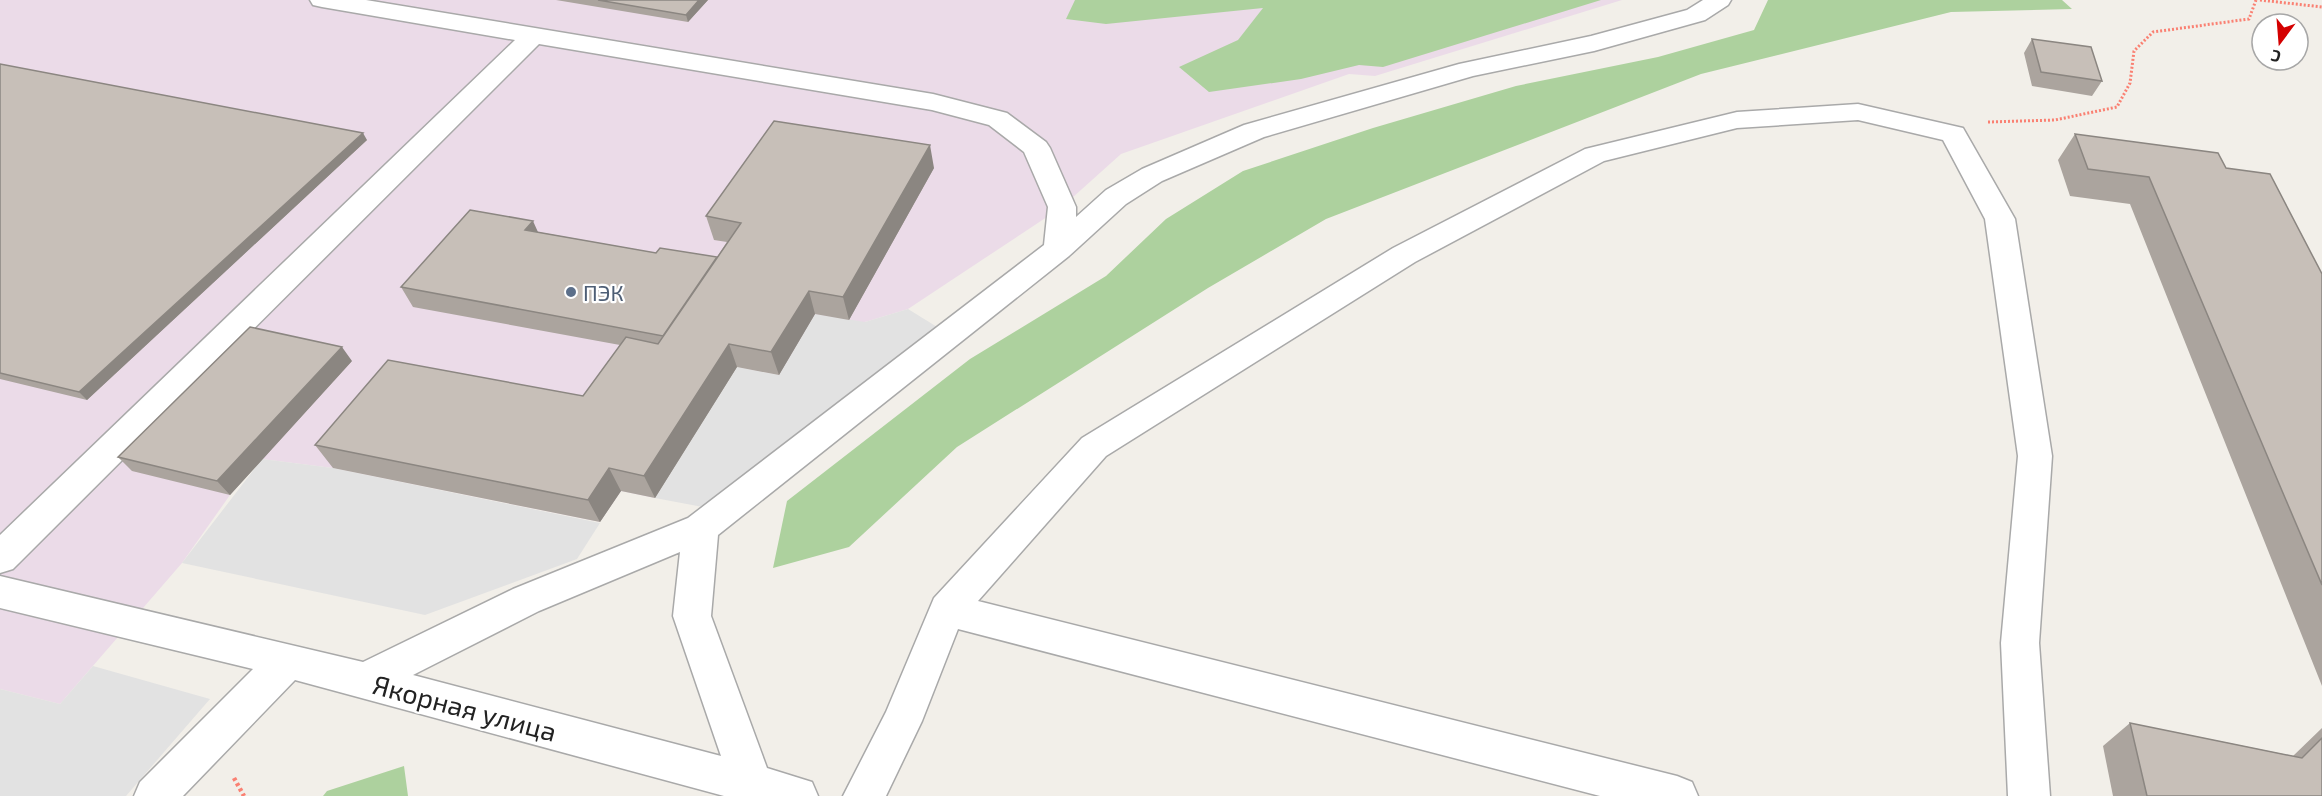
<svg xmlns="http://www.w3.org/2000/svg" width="2322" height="796" font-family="'Exo 2',sans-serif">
	<rect width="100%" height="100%" fill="#f2efe9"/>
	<path fill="#ebdbe8" d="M0,0h1622l-247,76 -26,-2 -228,80 -59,53 -154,102 -43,13 -86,53 -42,-8 -82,131 -34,-7 -21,31 -267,-54 -71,-9 -32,36 -48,68 -122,141 -60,-15z"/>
	<path fill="#add19e" d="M1075,0h526l-218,67 -24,-2 -58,14 -92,13 -30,-25 59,-27 25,-32 -157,16 -40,-5z
		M1768,0h294l10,9 -121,3 -250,62 -375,145 -118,69 -251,159 -108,100 -76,21 14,-67 183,-142 136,-83 60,-57 77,-48 130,-43 143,-42 142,-29 96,-27z
		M404,766l4,30h-85l4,-5z"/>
	<path fill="#e2e2e2" d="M908,309l34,21 -234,178 -53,-10 82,-131 42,8 36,-61 50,8z
		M262,459l71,9 267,55 -23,36 -152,56 -243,-52z
		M93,666l117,33 -84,97h-126v-107l60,15z"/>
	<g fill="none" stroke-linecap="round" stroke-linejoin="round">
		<g stroke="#a9a9a9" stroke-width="3">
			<path id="minor" d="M310,0h56l567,94 74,19 39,29 4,6 26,59v10l30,-27 36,-21 102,-44 215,-61 132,-28 96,-26 16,-10h28l-3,5 -23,15 -111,31 -121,25 -209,61 -102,44 -36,23 -57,52 -351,279 -7,81 56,152 45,14 6,14h-94l-429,-116 -112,116h-49l6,-14 113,-113 -253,-61v-32l363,86 150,-73 175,-71 356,-273 4,-38 -24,-55 -35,-27 -57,-15 -393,-66 -526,525 -13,4v-38l515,-495 -193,-33 -9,-2zM680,552l-7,64 48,140 -308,-81 126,-64z
				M1858,104l105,24 52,91 37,237 -13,187 11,153h-42l-7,-153 17,-187 -33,-237 -42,-79 -85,-20 -121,8 -133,33 -189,101 -309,194 -128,145 699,175 15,6 6,14h-98l-642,-167 -36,92 -36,75h-43l43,-84 48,-114 148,-160 311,-190 192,-99 152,-37z"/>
		</g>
		<path stroke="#fa8072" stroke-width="3" stroke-dasharray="2 2" stroke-linecap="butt" d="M2260,0l62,7
			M1988,122l67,-2 62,-13 13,-24 4,-32 19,-19 96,-13 7,-19"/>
		<path stroke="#fa8072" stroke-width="4.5" stroke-dasharray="3 3" stroke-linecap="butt" d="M234,778l10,18"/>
		<use href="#minor" fill="#fff" fill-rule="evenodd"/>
	</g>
	<path fill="#aba49e" d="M556,0h152l-20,22z
		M2032,39l70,42 -10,15 -60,-10 -8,-33z
		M0,64l367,76 -280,260 -87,-21z
		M2075,134l151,34 96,106v412l-192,-482 -60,-8 -12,-36z
		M934,168l-85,152 -34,-6 -36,61 -42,-8 -82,131 -34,-7 -21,31 -267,-54 -18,-23 268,-49 37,-51 -207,-38 -12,-20 137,-55 118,21 61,4 10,-15 -13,-2 -8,-24z
		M352,361l-122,134 -98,-24 -14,-14z
		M2130,723l163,33 29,-28v68h-209l-10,-50z"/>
	<path fill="#8b8681" d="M699,0h9l-20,22 -2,-7z
		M363,133l4,7 -280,260 -8,-8z
		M930,145l4,23 -85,152 -6,-23z
		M533,221l9,20 -17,-11z
		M809,291l6,23 -36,61 -8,-23z
		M729,344l8,23 -82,131 -11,-22z
		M342,347l10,14 -122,134 -13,-14z
		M609,468l12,23 -21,31 -12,-22z"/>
	<path fill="#c7bfb8" stroke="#8b8681" stroke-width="1.5" d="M598,0h101l-13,15z
		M2032,39l59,8 11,34 -61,-9z
		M0,64l363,69 -284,259 -79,-19z
		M774,121l156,24 -87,152 -34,-6 -38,61 -42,-8 -85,132 -35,-8 -21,32 -273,-55 73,-85 195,36 43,-59 32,7 83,-121 -35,-7z
		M2075,134l143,19 8,15 44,6 52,100v311l-173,-408 -61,-8z
		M470,210l63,11 -8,9 131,23 4,-5 57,9 -54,79 -262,-49z
		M250,327l92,20 -125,134 -99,-24z
		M2130,723l172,35 20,-20v58h-175z"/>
	<circle fill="#5c6f8a" stroke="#fff" stroke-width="2" cx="571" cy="292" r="6"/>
	<g text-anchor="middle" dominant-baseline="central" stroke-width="4.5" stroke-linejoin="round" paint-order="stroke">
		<g font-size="22" fill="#4e5e75" stroke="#fff" text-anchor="start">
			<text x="583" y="292">ПЭК</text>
		</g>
		<g font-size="27" fill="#222" stroke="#fff">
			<text transform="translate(465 707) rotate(15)">Якорная улица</text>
		</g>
	</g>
	<g transform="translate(2280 42) rotate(196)"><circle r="28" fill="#ffffff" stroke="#a7a7a7" stroke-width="1.5"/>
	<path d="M0-4.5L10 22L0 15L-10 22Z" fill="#d40000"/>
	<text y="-9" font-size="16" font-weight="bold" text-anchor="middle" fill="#222222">С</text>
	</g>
</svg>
